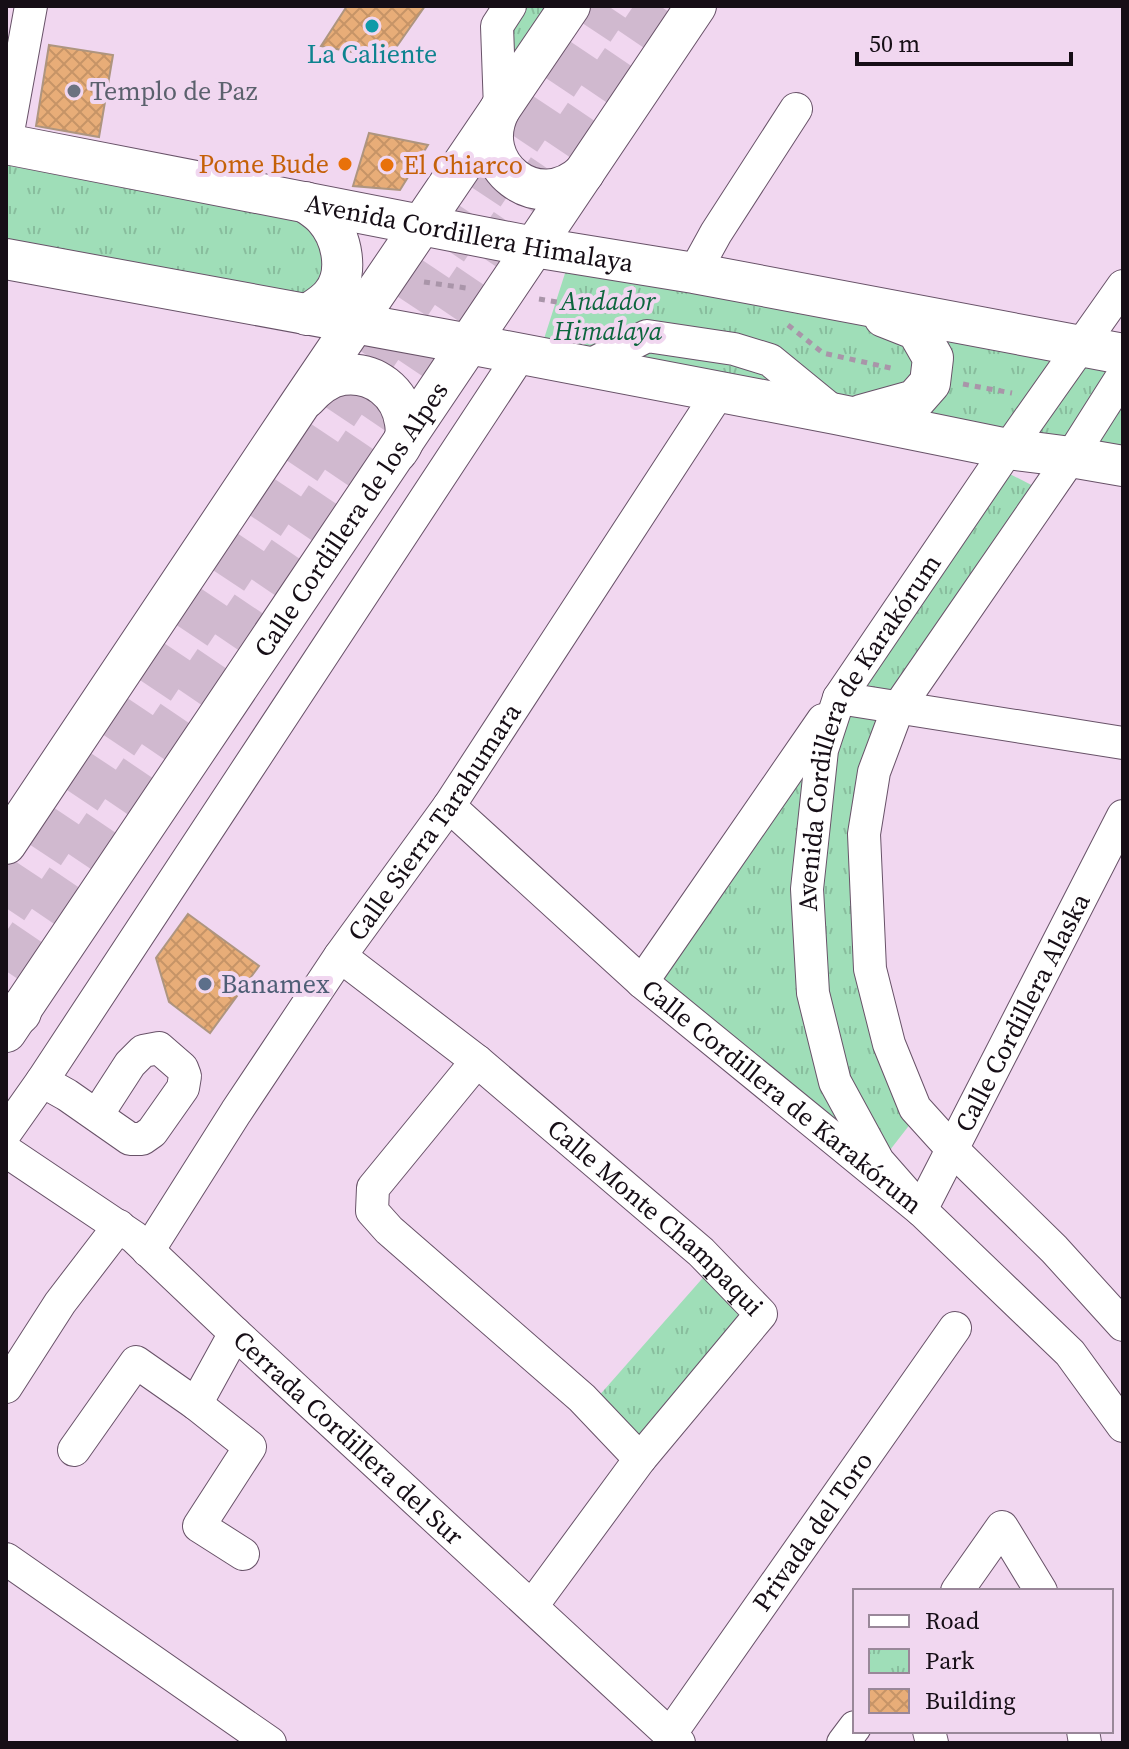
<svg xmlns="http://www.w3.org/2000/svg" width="1129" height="1749" font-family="'Source Serif 4',serif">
	<defs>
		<pattern id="park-tufts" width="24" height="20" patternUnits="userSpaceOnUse" patternTransform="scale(2)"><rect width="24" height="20" fill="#9fdeb8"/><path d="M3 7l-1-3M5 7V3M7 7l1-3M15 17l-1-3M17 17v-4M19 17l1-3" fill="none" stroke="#88bd9d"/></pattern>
		<pattern id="building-cross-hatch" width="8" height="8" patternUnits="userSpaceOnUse" patternTransform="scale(2)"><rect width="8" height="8" fill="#e8ad78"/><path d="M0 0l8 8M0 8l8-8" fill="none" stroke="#c69467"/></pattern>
	</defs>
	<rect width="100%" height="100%" fill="#f1d7f0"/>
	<path fill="url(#park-tufts)" d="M526,6h21l-39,59 1,-35z
		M6,165l303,56 14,22v33l-25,28 -292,-53z
		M567,267l556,104v80l-581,-106z
		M1008,473l33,17 -155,225 -28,253 13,74 27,63 13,18 -35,45 -225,-188z
		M708,1272l42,45 -107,124 -46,-43z"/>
	<path fill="url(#building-cross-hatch)" stroke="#ae957f" stroke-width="2" d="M347,6h78l-37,53 -67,-13z
		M49,45l64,10 -14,82 -63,-11z
		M369,133l59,12 -28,45 -47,-4z
		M188,914l71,52 -49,67 -41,-31 -13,-44z"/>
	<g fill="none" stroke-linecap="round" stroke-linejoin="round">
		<path stroke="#d0b9cf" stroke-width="44" stroke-dasharray="44 22" stroke-linecap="butt" d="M6,908l602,-902
			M6,971l654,-965"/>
		<g stroke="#685268" stroke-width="34">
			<g id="minor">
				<path d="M500,109l-3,-83 13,-20"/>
				<path d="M6,143l25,-137"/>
				<path d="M694,273l22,-40 80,-124"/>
				<path d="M586,367l61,-31 87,13 36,11 66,54"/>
				<path d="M1123,375l-52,82 -173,251 -24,64 -10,62 6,135 19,75 26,64 38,42 101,99 69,76"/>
				<path d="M839,698l284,45"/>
				<path id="s1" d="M449,806l193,176 279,228 149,143 53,73"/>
				<path id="s2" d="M340,956l137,105 224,191 60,62 -121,145 -108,147"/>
				<path d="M642,982l181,-262"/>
				<path d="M477,1061l-104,127 -1,23 17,19 193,168 58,61"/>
				<path d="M42,1081l25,14 63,44h12l10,-7 31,-44 2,-12 -3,-8 -23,-20 -16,3 -13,13 -33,51"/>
				<path d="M6,1132l36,-51 478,-726"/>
				<path id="s3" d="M6,1151l128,86 101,96 444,410"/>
				<path id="s4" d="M921,1210l-43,-49 -43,-79 -22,-89 -6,-104 15,-139 17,-52 169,-249 115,-163"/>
				<path id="s5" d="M921,1210l202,-394"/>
				<path id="s6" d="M148,1251l88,-139 104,-156 109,-150 270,-414"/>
				<path d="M6,1387l54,-84 59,-77"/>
				<path d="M196,1404l39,-71"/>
				<path d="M74,1450l62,-88 60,42 54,43 -51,79 44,28"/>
				<path d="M6,1559l264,184"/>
				<path d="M957,1591l45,-64 39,64"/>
				<path d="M929,1731l3,12"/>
				<path d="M1083,1731l2,12"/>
				<path id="s7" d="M669,1736l286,-408"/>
				<path d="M843,1743l12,-16"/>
			</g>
		</g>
		<g stroke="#685268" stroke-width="42">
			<g id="major">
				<path d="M500,109c-29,56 38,108 84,64"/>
				<path id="s8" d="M6,144l528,103 160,26 429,81"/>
				<path d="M305,202c7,5 14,9 20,16 17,19 25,55 7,77 -6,8 -17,14 -25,20"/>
				<path d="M6,259l463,85 367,70 172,35 63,8 52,9"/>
				<path d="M306,398c10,-11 22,-21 37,-23 31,-4 58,17 62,48 1,6 1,13 -2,19 -1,4 -4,7 -6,10"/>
				<path d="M861,415l54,-15 15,-17 3,-25 -16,-28 -33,-13"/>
				<path d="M6,844l294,-440 270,-398"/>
				<path id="s9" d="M6,1032l690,-1026"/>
			</g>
		</g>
		<g stroke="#685268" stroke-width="46">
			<path id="highway" d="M6,1023l13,-11"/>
		</g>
		<path stroke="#a995a9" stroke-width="5" stroke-dasharray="6 6" stroke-linecap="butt" d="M424,282l42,6
			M539,299l67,11 28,-13
			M788,325l35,28 72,16
			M963,384l49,9"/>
		<use href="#minor" stroke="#fff" stroke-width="32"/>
		<use href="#major" stroke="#fff" stroke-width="40"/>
		<use href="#highway" stroke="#fff" stroke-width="44"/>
	</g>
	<circle fill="#0f9aa8" stroke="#f1d7f0" stroke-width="3" cx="372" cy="26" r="8"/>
	<circle fill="#6b7280" stroke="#f1d7f0" stroke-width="3" cx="74" cy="91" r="8"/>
	<g fill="#e8710a" stroke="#f1d7f0" stroke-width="3">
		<circle cx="345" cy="164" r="8"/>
		<circle cx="387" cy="165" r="8"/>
	</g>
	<circle fill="#5c6f8a" stroke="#f1d7f0" stroke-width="3" cx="205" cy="984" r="8"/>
	<g text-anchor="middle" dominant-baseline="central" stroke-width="8" stroke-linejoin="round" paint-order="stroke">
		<g font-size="26" fill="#0d838f" stroke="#f1d7f0">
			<text x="372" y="54">La Caliente</text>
		</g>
		<g font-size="26" fill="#5b616d" stroke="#f1d7f0" text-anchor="start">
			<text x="90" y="91">Templo de Paz</text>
		</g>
		<g font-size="26" fill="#c56008" stroke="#f1d7f0" text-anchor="end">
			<text x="329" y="164">Pome Bude</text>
			<text x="403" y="165" text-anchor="start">El Chiarco</text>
		</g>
		<g font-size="26" fill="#160e16" stroke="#f1d7f0">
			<text stroke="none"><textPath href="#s8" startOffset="472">Avenida Cordillera Himalaya</textPath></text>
			<text stroke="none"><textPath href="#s9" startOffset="618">Calle Cordillera de los Alpes</textPath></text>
			<text stroke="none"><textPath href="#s4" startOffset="522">Avenida Cordillera de Karakórum</textPath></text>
			<text stroke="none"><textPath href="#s6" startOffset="516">Calle Sierra Tarahumara</textPath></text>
			<text stroke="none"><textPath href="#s5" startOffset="222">Calle Cordillera Alaska</textPath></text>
			<text stroke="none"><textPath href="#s1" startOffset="442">Calle Cordillera de Karakórum</textPath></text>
			<text stroke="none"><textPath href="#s2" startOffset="410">Calle Monte Champaqui</textPath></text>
			<text stroke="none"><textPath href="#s3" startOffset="448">Cerrada Cordillera del Sur</textPath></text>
			<text stroke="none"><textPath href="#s7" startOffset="250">Privada del Toro</textPath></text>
		</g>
		<g font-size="26" font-style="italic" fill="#0d663e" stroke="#f1d7f0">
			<text x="608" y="301">Andador<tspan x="608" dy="30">Himalaya</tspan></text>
		</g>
		<g font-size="26" fill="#4e5e75" stroke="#f1d7f0" text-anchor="start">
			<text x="221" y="984">Banamex</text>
		</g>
	</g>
	<rect width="1129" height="1749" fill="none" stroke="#160e16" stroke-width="16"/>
	<rect x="853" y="1589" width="260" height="144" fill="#f1d7f0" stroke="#998799" stroke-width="2"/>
	<rect x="869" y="1615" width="40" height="12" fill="#ffffff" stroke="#998799" stroke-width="2"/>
	<text x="925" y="1629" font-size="24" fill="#160e16">Road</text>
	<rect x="869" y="1649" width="40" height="24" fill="url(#park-tufts)" stroke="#998799" stroke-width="2"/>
	<text x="925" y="1669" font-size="24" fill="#160e16">Park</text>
	<rect x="869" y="1689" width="40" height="24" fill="url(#building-cross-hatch)" stroke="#998799" stroke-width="2"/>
	<text x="925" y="1709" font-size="24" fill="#160e16">Building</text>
	<path d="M857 52v12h214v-12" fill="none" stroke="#160e16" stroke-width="4"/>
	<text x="869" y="52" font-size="24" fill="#160e16" stroke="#f1d7f0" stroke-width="6" paint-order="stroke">50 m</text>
</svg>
